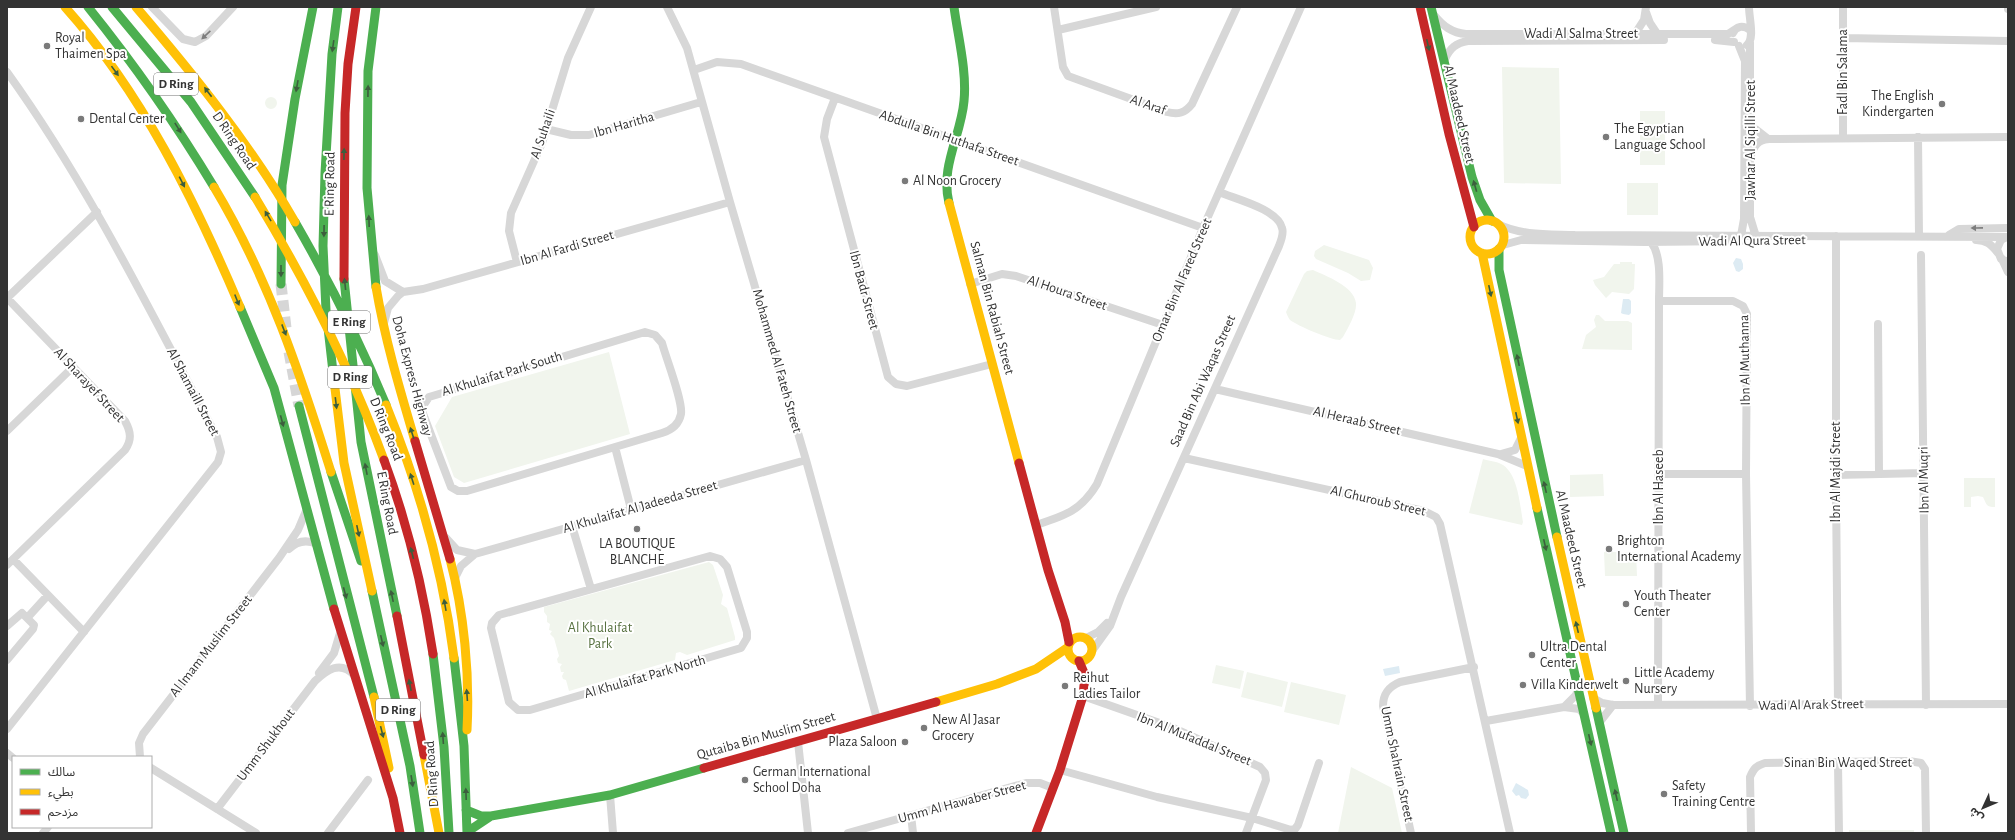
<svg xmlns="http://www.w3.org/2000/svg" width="2015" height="840" font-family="'Alegreya Sans','Noto Sans Arabic',sans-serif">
	<rect width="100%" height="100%" fill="#fff"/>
	<path fill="#f1f5ed" d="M1502,67l57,1 2,116 -57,-1z
		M265 103a6 6 0 1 1 12 0a6 6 0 1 1-12 0Z
		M1640,111h25v54h-25z
		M1627,183h31v32h-31z
		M1324,245l45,15 4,8 -3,12 -9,1 -13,-8 -32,-14 -2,-3 1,-5z
		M1620,262h12v2h3l-1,25 -5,5 -17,-2 -6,6 -11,-13 -2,-5 11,-3 10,-13h6z
		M1313,270c13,6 41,16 43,33 1,10 -8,25 -13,34l-3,3c-9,0 -42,-14 -50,-20 -2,-3 -3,-5 -4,-8l18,-38 3,-3z
		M1596,315h3l6,6h23l4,2v27l-50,-1 4,-14 10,-8 -2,-7z
		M609,352l21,82 -166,49 -10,-6 -19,-51 17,-29z
		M1483,459c6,2 13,2 18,5 17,8 19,42 22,58l-1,3 -53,-12z
		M1603,474l1,22 -34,1v-22z
		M1964,478h31v29c-9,0 -8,-2 -12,-10l-5,-1 -7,1v10h-7z
		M1604,552h32l1,24h-32z
		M709,562l4,3 10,30 -2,9 6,4 8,29v3l-48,15 -7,-3 -4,1 -1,7 -106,31 -3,-11 -3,-1 -1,-3 2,-4h-3l-1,-5 2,-3 -4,-1 -1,-4 2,-3 -5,-18 -4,-4 2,-3 -3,-1 1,-6 -3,-2v-6l-3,-4v-5z
		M1216,665l28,6 -4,18 -28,-6z
		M1247,672l41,10 -6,25 -41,-10z
		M1291,682l55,13 -7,30 -55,-13z
		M1351,767l41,21 10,45h-64z
		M1849,830h65v3h-65z"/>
	<path fill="#ddebf3" d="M1736,258l5,1 2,5v5l-4,3 -3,-1 -3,-8z
		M1623,299h6l2,2v12l-2,2 -6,-1 -2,-1z
		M1399,666l1,7 -15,3 -2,-7z
		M1516,783l12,7 1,5 -3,4 -5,-1 -2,-3 -3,1 -4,-5z"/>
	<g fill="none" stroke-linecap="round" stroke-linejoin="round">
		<path stroke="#d6d6d6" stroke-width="11" stroke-dasharray="11 5.5" stroke-linecap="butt" d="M281,284l5,44
			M289,352l10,54"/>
		<path stroke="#d7d7d7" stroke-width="8" d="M152,7l31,32 12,3 11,-6 27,-29
			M667,7l20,41 43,154 76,258 71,259
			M1054,7l9,60 5,9 99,36c11,3 18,1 25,-8l45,-97
			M2008,7v2
			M1646,12l4,11 8,12
			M1434,15c9,11 18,18 32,19h262l6,-4
			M1058,30l98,-23
			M1733,33c3,-7 10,-8 17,-3
			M1635,34l9,-14 2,-13
			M1844,38l164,3
			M1715,40l19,2
			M1750,42v175l7,23
			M1747,45c8,-6 2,-27 2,-38
			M1739,46l6,15 -1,158 -4,22
			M1445,59c5,-11 11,-16 23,-18l196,-1
			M694,70l23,-8 24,2 462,164
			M7,72c82,114 144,241 210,365l4,15 -3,10 -211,267
			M835,98l-8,21 -3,18 64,240 8,7 11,2 85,-22
			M1751,122l3,6 14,11
			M546,129l25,6h18l112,-33
			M1843,137v-130
			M1918,137l1,99
			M1751,155c3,-9 7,-15 17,-16l240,-2
			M1498,224c24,12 52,10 77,11l431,2
			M1949,235l10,-6 49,-1
			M1836,236v253l2,215
			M2007,237l-6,3 -4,9 4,10 7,3
			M1976,240c10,0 15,4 22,13
			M1648,242h3c11,14 8,42 8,59l-1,404
			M1503,245l18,-5 124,2 91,-1
			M375,255l10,26 18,11
			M1921,255l5,450
			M2002,259l6,13
			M517,262l-8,-31 2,-18 31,-70 26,-85 23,-51
			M970,284l32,-10 14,2 147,49
			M7,298l90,-86
			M1659,301h74l10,5 4,8 -1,160 4,232
			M384,323l4,-15 10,-12 5,-4 20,-3 307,-87
			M1878,324l1,150
			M645,332l10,3 7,8c4,15 21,58 19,71 -2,10 -9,16 -19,19l-195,58h-9l-7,-4 -29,-76 1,-5 6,-9z
			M1215,389l283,65 29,12
			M7,431l66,-64
			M615,447l16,62
			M1501,454l14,-4 6,-12
			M1184,458l240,53 12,6 4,7 70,309
			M1659,474h87
			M1836,475l88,-2
			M1036,525c28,-9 45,-14 61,-41l106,-256 98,-221
			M572,526l19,63
			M446,538l11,12 18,4
			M289,549c8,-8 17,-10 28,-5
			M710,556l10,3 7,8 20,65v6l-6,10 -211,62h-12l-9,-8 -18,-74 1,-5 7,-8z
			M13,559l71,73
			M7,565l118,-115c7,-10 6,-18 0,-29l-118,-123
			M455,578l6,-12 14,-12 331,-94
			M28,617l20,-22
			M7,626l15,-13 12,12 -1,4 -26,31
			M1086,638l12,-6 9,-9
			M1092,651l18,-25 11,-29 158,-351c2,-5 5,-13 3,-18 -4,-19 -47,-29 -63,-36
			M319,673l15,-20 6,-20
			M1083,696l88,31 89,40 5,6 1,7 -20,53
			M1593,698l9,5 11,2 395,-1
			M1564,707l12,-12 2,-6
			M1486,721l78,-14 15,2 5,5
			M1599,723l14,-18
			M798,742l10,91
			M7,753l6,5
			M140,757l-1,-14 4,-9 136,-176 19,-28 8,-19
			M1838,763l1,70
			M151,768l105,65
			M1060,770l97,27 95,21 39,12 4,-1 3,-4 21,-62
			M610,795l3,38
			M217,809l98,-128c12,-11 25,-21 39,-6
			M911,815l2,18
			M43,833l5,-6
			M328,833l40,-53
			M848,833l178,-50h14l13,5
			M1411,833l-28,-127c0,-12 5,-19 17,-24l74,-15
			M1751,833l-1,-56c4,-9 6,-11 15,-14l144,-2 12,2 4,6 1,64"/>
		<path stroke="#4caf50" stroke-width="9" d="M88,7c46,57 88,117 126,180
			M112,7l79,95 64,95
			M1431,7l41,170 8,23 12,21
			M949,203c-9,-37 12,-67 15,-102 3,-30 -6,-64 -10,-94
			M295,222c34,59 65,120 91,183
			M1499,249v21l58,267
			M344,279l17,163 36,174
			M281,284l1,-99 13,-86 18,-92
			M376,287l-9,-99 1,-117 8,-64
			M240,307l34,81 60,221
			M333,372l-7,-62 -3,-64 2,-73 7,-119 6,-47
			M299,406l75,291
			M331,472l30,89
			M1537,508l74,325
			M372,591l38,175 10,67
			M433,654l11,93 5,86
			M454,658l10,88 3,87
			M1596,708l28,125
			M466,810l15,6h10l119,-21 94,-27
			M467,832l24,-16"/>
		<path stroke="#ffc107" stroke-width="9" d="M65,7c77,86 130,194 175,300
			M136,7c58,68 114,137 159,215
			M214,187c54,90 86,186 117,285
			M255,197c51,84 95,170 129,263
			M949,203l70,260
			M1470 237a17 17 0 1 1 34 0a17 17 0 1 1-34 0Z
			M1482,253l55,255
			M376,287c9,53 24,103 39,154
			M333,372l11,91 28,128
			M386,405c33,81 57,167 68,253
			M1557,537l39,171
			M450,559c14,53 20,116 17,171
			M1068 649a12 12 0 1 1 24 0a12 12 0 1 1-24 0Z
			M374,697l15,71
			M936,702l61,-18 39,-15 31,-21
			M424,755l15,78"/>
		<path stroke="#c62828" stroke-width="9" d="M1420,7l29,127 25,93
			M344,279l1,-166 3,-49 8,-57
			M415,441l35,118
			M384,460c23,62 39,128 49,194
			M1019,463l29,107 17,52 4,20
			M334,609l59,189 7,35
			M397,616l27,139
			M704,768l232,-66
			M1036,833l24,-63 23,-74 2,-21 -6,-14"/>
	</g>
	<defs><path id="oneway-solid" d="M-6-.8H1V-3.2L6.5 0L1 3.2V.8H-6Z"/></defs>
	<g fill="#7d7d7d">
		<use href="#oneway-solid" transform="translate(206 35) rotate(137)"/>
		<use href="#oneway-solid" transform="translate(1977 228) rotate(179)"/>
	</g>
	<g fill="#3c5e3d">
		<use href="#oneway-solid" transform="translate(1428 45) rotate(77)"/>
		<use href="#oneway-solid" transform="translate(333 46) rotate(98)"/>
		<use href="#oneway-solid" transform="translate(115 71) rotate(54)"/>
		<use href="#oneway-solid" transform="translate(297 86) rotate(100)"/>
		<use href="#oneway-solid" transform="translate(368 91) rotate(-89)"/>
		<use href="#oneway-solid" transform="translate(208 92) rotate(-127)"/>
		<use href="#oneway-solid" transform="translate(178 128) rotate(58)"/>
		<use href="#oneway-solid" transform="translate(344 154) rotate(-89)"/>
		<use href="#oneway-solid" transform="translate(182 182) rotate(63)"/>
		<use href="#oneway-solid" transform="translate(1475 186) rotate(-106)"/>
		<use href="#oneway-solid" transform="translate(268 216) rotate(-121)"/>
		<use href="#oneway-solid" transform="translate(369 221) rotate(-92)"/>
		<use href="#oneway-solid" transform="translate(324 231) rotate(91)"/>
		<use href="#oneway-solid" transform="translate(281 271) rotate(90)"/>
		<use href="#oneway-solid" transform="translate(345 284) rotate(-96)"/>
		<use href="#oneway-solid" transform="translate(1490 291) rotate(78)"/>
		<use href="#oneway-solid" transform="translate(237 300) rotate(68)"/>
		<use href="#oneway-solid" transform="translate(284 330) rotate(69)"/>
		<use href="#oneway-solid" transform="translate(1518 360) rotate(-102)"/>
		<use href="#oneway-solid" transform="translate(336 403) rotate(83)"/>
		<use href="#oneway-solid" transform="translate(1517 418) rotate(78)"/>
		<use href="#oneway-solid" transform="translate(282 421) rotate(75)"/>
		<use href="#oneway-solid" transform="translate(412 433) rotate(-108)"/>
		<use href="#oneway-solid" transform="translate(366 469) rotate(-101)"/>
		<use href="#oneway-solid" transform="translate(412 479) rotate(-108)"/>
		<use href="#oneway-solid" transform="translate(1545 487) rotate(-103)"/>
		<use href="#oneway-solid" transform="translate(358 531) rotate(78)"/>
		<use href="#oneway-solid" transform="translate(1545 545) rotate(77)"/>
		<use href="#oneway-solid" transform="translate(412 553) rotate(-104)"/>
		<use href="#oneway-solid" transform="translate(345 593) rotate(75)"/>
		<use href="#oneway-solid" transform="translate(392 596) rotate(-102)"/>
		<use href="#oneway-solid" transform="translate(445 605) rotate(-100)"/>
		<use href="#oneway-solid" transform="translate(1577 627) rotate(-103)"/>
		<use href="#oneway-solid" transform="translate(382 641) rotate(77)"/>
		<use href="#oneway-solid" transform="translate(410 685) rotate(-101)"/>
		<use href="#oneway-solid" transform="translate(467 695) rotate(-94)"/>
		<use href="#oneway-solid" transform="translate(382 732) rotate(76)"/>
		<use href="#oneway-solid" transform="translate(443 738) rotate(-94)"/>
		<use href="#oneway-solid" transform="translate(1590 740) rotate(77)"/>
		<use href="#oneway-solid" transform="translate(412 781) rotate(81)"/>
		<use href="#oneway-solid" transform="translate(466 794) rotate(-92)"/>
		<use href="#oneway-solid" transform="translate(1616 795) rotate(-103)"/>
	</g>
	<g fill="#7a7a7a" stroke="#fff" stroke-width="1.5">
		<circle cx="47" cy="46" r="4"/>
		<circle cx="1942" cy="104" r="4"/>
		<circle cx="81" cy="119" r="4"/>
		<circle cx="1606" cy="137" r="4"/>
		<circle cx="905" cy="181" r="4"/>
		<circle cx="637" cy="529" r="4"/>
		<circle cx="1609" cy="549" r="4"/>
		<circle cx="1626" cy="604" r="4"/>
		<circle cx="1532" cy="655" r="4"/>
		<circle cx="1626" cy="681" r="4"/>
		<circle cx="1523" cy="685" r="4"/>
		<circle cx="1065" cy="686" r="4"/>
		<circle cx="924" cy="728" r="4"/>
		<circle cx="905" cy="742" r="4"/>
		<circle cx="745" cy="780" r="4"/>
		<circle cx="1664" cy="794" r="4"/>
	</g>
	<g text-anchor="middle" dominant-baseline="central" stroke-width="4" stroke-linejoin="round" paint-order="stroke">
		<g fill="#fff" stroke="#707070" stroke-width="1">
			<rect x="154" y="73" width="44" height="22" rx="3"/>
			<rect x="328" y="311" width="42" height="22" rx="3"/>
			<rect x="328" y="366" width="44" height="22" rx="3"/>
			<rect x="376" y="699" width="44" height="22" rx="3"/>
		</g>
		<g font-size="13" font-weight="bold" fill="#333">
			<text x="176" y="84">D Ring</text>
			<text x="349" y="322">E Ring</text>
			<text x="350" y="377">D Ring</text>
			<text x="398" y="710">D Ring</text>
		</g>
		<g font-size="14" fill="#333" stroke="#fff">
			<text x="1581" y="34">Wadi Al Salma Street</text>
			<text transform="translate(1843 72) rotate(-90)">Fadl Bin Salama</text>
			<text transform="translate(1148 105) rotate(19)">Al Araf</text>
			<text transform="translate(1459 114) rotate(77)">Al Maadeed Street</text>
			<text transform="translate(624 125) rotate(-16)">Ibn Haritha</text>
			<text transform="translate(543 134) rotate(-71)">Al Suhaili</text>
			<text transform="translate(949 138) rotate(19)">Abdulla Bin Huthafa Street</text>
			<text transform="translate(1751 140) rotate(-90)">Jawhar Al Siqilli Street</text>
			<text transform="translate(234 141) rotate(56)">D Ring Road</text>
			<text transform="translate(330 184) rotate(-89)">E Ring Road</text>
			<text transform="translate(1752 241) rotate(-1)">Wadi Al Qura Street</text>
			<text transform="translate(567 248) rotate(-16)">Ibn Al Fardi Street</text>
			<text transform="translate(1182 280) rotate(-67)">Omar Bin Al Fared Street</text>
			<text transform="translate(864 290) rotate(75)">Ibn Badr Street</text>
			<text transform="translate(1067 293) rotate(19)">Al Houra Street</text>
			<text transform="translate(992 308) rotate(75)">Salman Bin Rabiah Street</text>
			<text transform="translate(1745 360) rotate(-91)">Ibn Al Muthanna</text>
			<text transform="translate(777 361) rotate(74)">Mohammed Al Fateh Street</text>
			<text transform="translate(502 374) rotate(-17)">Al Khulaifat Park South</text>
			<text transform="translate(412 376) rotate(75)">Doha Express Highway</text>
			<text transform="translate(1203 381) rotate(-66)">Saad Bin Abi Waqas Street</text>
			<text transform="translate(89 385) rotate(47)">Al Sharayef Street</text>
			<text transform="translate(193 392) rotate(62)">Al Shamaill Street</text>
			<text transform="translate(1357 421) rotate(13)">Al Heraab Street</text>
			<text transform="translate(386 429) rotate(68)">D Ring Road</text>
			<text transform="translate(1836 472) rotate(-90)">Ibn Al Majdi Street</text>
			<text transform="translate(1924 480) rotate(-91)">Ibn Al Muqri</text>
			<text transform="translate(1659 487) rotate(-90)">Ibn Al Haseeb</text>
			<text transform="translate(1378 501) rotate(13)">Al Ghuroub Street</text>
			<text transform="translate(387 503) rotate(79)">E Ring Road</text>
			<text transform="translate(640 507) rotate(-16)">Al Khulaifat Al Jadeeda Street</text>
			<text transform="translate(1571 539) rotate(77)">Al Maadeed Street</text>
			<text transform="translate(211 646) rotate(-52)">Al Imam Muslim Street</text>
			<text transform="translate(645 677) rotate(-16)">Al Khulaifat Park North</text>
			<text transform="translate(1811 705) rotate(-1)">Wadi Al Arak Street</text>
			<text transform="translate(766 736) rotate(-16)">Qutaiba Bin Muslim Street</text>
			<text transform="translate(1194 739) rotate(22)">Ibn Al Mufaddal Street</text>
			<text transform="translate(266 745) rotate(-53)">Umm Shukhout</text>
			<text x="1848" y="763">Sinan Bin Waqed Street</text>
			<text transform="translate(1397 764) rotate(78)">Umm Shahrain Street</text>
			<text transform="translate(432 774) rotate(-94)">D Ring Road</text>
			<text transform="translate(962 802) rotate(-15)">Umm Al Hawaber Street</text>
		</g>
		<g font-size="14" fill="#333" stroke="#fff" text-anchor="start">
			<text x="55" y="38">Royal<tspan x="55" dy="16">Thaimen Spa</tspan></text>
			<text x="1934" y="96" text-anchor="end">The English<tspan x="1934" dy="16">Kindergarten</tspan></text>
			<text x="89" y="119">Dental Center</text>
			<text x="1614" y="129">The Egyptian<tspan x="1614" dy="16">Language School</tspan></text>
			<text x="913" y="181">Al Noon Grocery</text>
			<text x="1617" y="541">Brighton<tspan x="1617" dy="16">International Academy</tspan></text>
			<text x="637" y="544" text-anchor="middle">LA BOUTIQUE<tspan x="637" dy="16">BLANCHE</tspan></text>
			<text x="1634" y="596">Youth Theater<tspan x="1634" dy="16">Center</tspan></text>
			<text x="1540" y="647">Ultra Dental<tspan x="1540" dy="16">Center</tspan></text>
			<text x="1634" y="673">Little Academy<tspan x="1634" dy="16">Nursery</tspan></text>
			<text x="1073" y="678">Reihut<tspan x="1073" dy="16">Ladies Tailor</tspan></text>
			<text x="1531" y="685">Villa Kinderwelt</text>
			<text x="932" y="720">New Al Jasar<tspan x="932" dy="16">Grocery</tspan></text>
			<text x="897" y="742" text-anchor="end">Plaza Saloon</text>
			<text x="753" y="772">German International<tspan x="753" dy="16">School Doha</tspan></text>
			<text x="1672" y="786">Safety<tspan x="1672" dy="16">Training Centre</tspan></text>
		</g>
		<g font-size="14" fill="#56703f" stroke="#fff">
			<text x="600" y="628">Al Khulaifat<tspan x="600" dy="16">Park</tspan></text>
		</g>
	</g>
	<rect width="2015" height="840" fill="none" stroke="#333333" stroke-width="16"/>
	<rect x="12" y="756" width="140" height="72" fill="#ffffff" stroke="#adadad"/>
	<rect x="20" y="769" width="20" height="6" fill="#4caf50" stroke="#adadad"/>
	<text x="48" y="776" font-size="12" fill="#333333">سالك</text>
	<rect x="20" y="789" width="20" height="6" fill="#ffc107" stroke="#adadad"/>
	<text x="48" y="796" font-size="12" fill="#333333">بطيء</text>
	<rect x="20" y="809" width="20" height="6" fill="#c62828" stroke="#adadad"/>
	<text x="48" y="816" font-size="12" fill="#333333">مزدحم</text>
	<g transform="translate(1983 808) rotate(226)" stroke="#ffffff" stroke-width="3" paint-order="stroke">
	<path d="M0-3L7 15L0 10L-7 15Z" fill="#333333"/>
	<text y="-6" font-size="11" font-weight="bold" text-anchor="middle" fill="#333333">ش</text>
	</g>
</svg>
